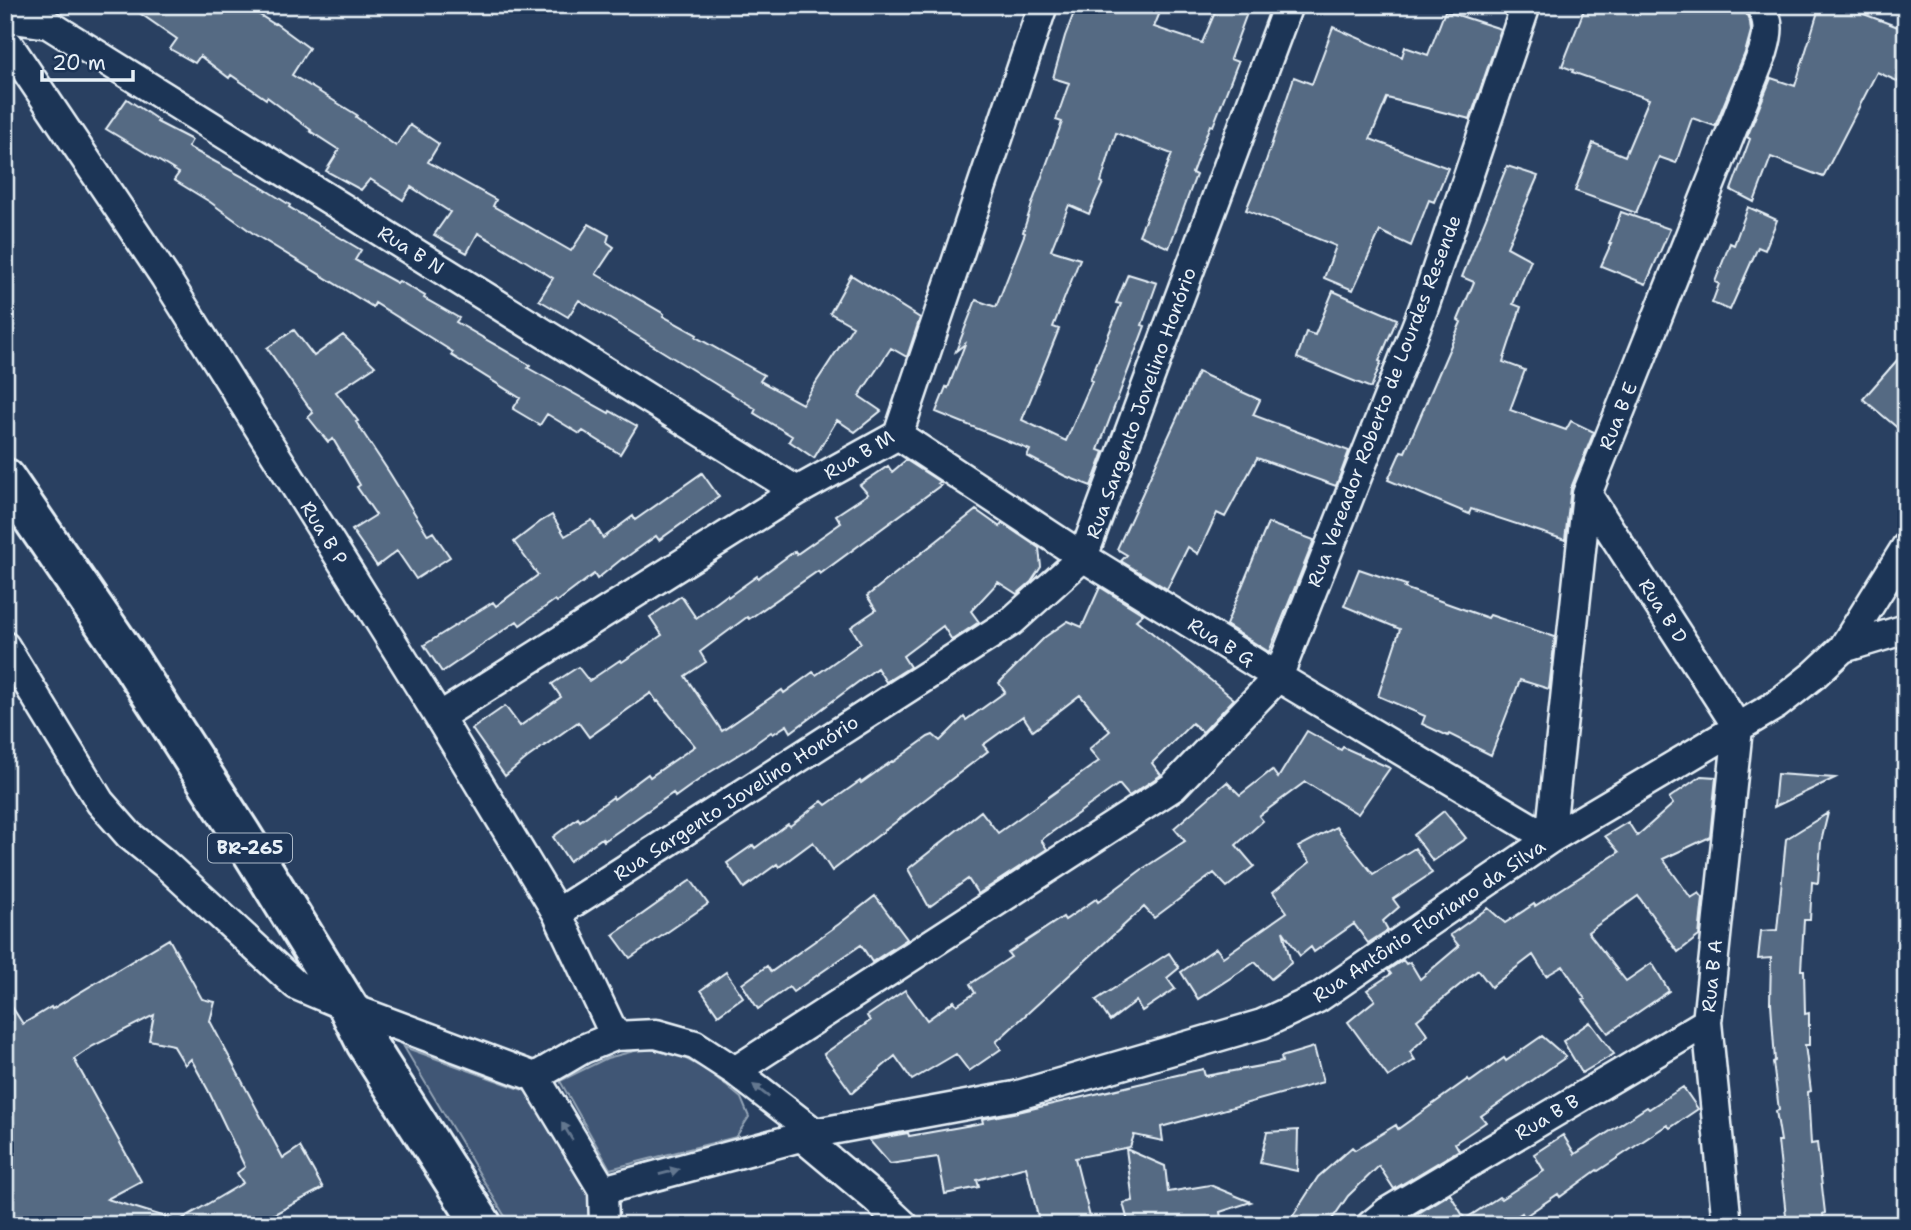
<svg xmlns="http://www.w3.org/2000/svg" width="1911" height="1230" font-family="'Shantell Sans',sans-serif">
	<rect width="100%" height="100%" fill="#294061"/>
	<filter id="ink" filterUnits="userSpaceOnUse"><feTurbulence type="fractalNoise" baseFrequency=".0143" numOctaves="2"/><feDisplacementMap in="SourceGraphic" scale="14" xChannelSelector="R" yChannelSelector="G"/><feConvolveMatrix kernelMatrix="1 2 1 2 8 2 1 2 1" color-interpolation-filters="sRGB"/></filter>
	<g filter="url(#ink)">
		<path fill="#415774" stroke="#94a4b6" stroke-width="2" d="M404,1047l122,44 62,104 1,30h-79z
			M642,1049l29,2 36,19 34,28 8,19 -13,20 -126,32 -50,-88 47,-23z"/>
		<path fill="#556a83" stroke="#e8f1f8" stroke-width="2" d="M128,5h116l30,19 1,-1 34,25 -17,27 65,40 -1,2 40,29 14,-21 29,19 -11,18 68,38 -3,6 78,45 18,-27 20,11 -2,7 7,5 -18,27 68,40 -1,2 34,19 -1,2 68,38 -4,6 42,23 51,-78 -23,-13 21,-38 69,43 -13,39 -16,-9 -32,48 22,15 -26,21 -18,-12 -23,38 -25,-17 3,-5 -38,-23 2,-4 -177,-109 -11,17 -29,-17 14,-22 -39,-24 -36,-21 -11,20 -33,-18 16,-23 -39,-25 -8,13 -33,-21 -9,11 -35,-19 13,-21 -29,-19 1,-1 -44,-33 -1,2 -35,-24 -2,3 -29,-22 -5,7 -25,-14 7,-10z
			M1077,5h86l-9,22 48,16 16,-38h32l-20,54 8,3 -25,64 -3,-1 -18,48 4,2 -27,73 -30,-13 33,-81 -56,-21 -15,49 2,1 -14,31 -20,-9 -18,45 29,9 -27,68 6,2 -37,91 44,21 26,-60 -2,-1 31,-76 -5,-1 12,-29 29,9 -15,42 3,1 -47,124 6,2 -13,34 -26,-10 -38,-20 3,-6 -94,-38 10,-25 2,1 17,-44 -9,7 20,-51 20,7 29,-74 -2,-1 10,-31 29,-79 -6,-2 13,-37 -16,-5 12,-42z
			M1586,5h138l22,8 4,9 1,9 -6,22 -30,73 -23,-8 -16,45 -17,-6 -23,56 -61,-22 18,-48 32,13 24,-57 -77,-27 1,-2 -11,-4z
			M1820,5h20l66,25v55l-29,-13 -54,105 -52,-20 -17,45 -23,-12 19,-51 -3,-2 24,-59 24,8z
			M1445,11l56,18 -31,90 -83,-21 -17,41 78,29 -14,34 -5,-2 -18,46 -31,-15 -27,59 -29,-12 12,-32 -90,-36 20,-49 28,-84 18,7 21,-57 69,30 3,-10 23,8z
			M127,99l31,21 -1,2 35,18 -4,7 70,38 32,20 -1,2 72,43 -6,10 42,23 2,-2 26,15 -1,2 35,20 -3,4 74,43 -2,3 81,45 1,-2 27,15 -17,28 -37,-23 -3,3 -33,-20 -7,11 -27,-16 7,-11 -69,-43 2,-3 -78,-49 -2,4 -119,-73 -44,-32 -36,-22 5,-7 -73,-44z
			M1507,166l31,10 -31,71 24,13 -18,44 8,3 -18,55 22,8 -15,40 56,20 5,-9 23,11 -23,56 -6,52 -94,-31 -2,5 -81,-34 13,-29 4,1 56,-130 -3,-2 16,-38 -12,-5z
			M1748,207l29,13 -12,30 -7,-3 -28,63 -18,-7 7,-19 -4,-2 15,-39 4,2z
			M1621,212l49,17 -24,55 -45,-18 10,-22h-2z
			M1333,291l64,28 -18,42 2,1 -10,26 -74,-30 9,-26 9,3z
			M294,330l20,26 29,-21 32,31 -39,26 22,29 -2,1 33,50 39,63 5,-3 17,25 -34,22 -19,-28 -20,15 -25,-36 24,-15 -19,-28 3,-2 -27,-46 -5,3 -20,-25 5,-4 -46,-65z
			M1906,350v85l-43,-36z
			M1198,372l62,28 -7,15 96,36 -13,35 -79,-28 -32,59 -8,-4 -19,41 -10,-7 -21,42 -46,-28 6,-6 -10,-6z
			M906,460l34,22 -2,1 3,2 -121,89 -2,-3 -69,48 -2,-2 -47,35 6,10 -21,14 37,55 60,-41 2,3 29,-21 3,3 45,-32 -10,-16 25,-17 -9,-14 109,-86 24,17 2,-4 37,25 2,19 -10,15 -14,12 -19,-12 -27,29 8,11 -27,18 -9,-14 -40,30 7,11 -24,15 -9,-14 -86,64 -4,-7 -14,9 -2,-2 -22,16 -42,26 -32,23 -2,-4 -69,48 -2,-3 -33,23 -16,-24 25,-19 2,3 33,-24 1,2 34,-25 2,3 45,-31 -37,-45 -1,1 -6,-9 -62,44 -11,-15 -51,36 -22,18 -33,-47 33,-23 15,20 41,-29 -9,-13 26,-17 11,14 31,-21 2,2 40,-27 -12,-18 31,-21 15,22 31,-23 1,2 29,-21 1,2 37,-27 2,3 44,-31 -5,-8 32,-21 -8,-9 28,-19 4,6z
			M702,473l17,24 -60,43 -3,-4 -32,23 -1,-1 -26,21 -3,-5 -37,28 -2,-2 -35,25 -3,-4 -75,51 -18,-27 69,-43 3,4 42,-31 -24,-33 26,-20 12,-7 13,21 27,-16 11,18 30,-22 2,4z
			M1268,523l46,17 -45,112 -43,-27z
			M1359,569l47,16 -2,3 84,30 2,-3 65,22 -6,52 -29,-9 -29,75 -42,-21 -1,2 -26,-12 3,-8 -47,-20 22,-67 -56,-23z
			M1100,587l43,27 -7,6 98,79 -31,33 -11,-9 -40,40 9,12 -32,21 -10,-12 -78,56 6,9 -69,45 -10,-15 -39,28 -21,-38 73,-58 17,22 101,-72 -10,-12 21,-18 -30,-36 -47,36 -10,-15 -40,29 5,6 -156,120 -19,-29 -34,25 -2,-3 -33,24 -17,-25 26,-18 2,3 33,-24 2,2 32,-25 4,4 34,-24 1,2 31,-22 1,1 35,-25 5,-2 7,6 24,-24 2,3 39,-28 -6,-9 46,-46 23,-16 14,6z
			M1307,731l34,19 2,-3 47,21 -32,46 -53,-32 -46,34 4,5 -27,24 18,21 -27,21 -13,-14 -60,45 -10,-11 -148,135 5,7 -32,22 -13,-17 -44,26 -17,-24 -43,37 -28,-39 46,-33 -3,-5 38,-26 22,30 27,-19 3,4 18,-12 -5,-9 41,-27 -3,-4 55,-36 2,3 31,-21 2,3 43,-32 44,-29 -11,-13 53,-46 13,13 32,-25 6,8z
			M1777,774l58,4 -61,29z
			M1701,776l15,1 -6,60 -47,22 28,39 8,-5 4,5 -4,38 -21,16 -40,-56 -50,36 38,49 26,-18 17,28 -61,42 -25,-33 2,-1 -22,-33 -17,10 -13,-21 -42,32 -13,-17 -61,50 11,15 -18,17 5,8 -27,17 -40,-55 27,-22 -8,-10 24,-16 -3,-4 15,-10 3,4 4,-2 10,17 39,-33 -9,-11 38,-27 17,15 29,-19 1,2 84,-54 -14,-16 23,-14 9,14 36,-32 -4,-6z
			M1444,811l22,27 -33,23 -19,-26z
			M1828,813l-7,29 -3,41 -6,-1 -2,38h-6l-3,50h3l1,44 4,-1v32h-4l6,46 -3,1 3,52 6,-1 8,70 -2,1 1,11h-37l-9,-84h3l-5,-30 3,-1 -6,-48 2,-1 -4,-58h-1l1,-45 -13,1 3,-28 16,-1 9,-91z
			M1336,827l37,47 42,-26 17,25 -39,26 6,8 -16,14 5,9 -20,13 -14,-19 -40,28 -3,-5 -11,9 -17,-25 8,32 -20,16 -16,-17 -57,37 -17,-27 35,-24 7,9 64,-45 -14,-20 37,-30 -12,-15z
			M691,880l17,24 -78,54 -17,-23z
			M875,896l32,43 -35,23 -11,-17 -68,47 -4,-5 -31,22 -16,-25 25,-18 4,6 68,-48z
			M169,939l33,60 13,3 -5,19 73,137 17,-11 23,41 -69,37h-82l71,-42 -6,-10 8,-6 -37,-77 -17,-31 -6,6 -12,-20 -24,-5 5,-25 -61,31 -19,13 67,122 -34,18 65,20 -1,6h-166v-229l18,28 28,-17 1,2z
			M1169,953l10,15 -12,10 8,11 -33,22 -6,-10 -26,20 -14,-21z
			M726,972l17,25 -25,18 -17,-25z
			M1590,1022l24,32 -32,19 -19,-32z
			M1542,1036l24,21 -85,59 5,6 -31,21 4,7 -65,39 -15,-23 -31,30 -20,29h-41l31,-48 34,-30 3,3 41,-25 2,4 70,-50 2,3 34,-24 2,3z
			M1314,1047l9,35 -162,45 2,14 -29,-6 -4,12 -55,11 17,67h-52l-14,-58 -49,13 2,7 -34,7 -7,-37 -48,7 -21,-24 39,-7 1,3 74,-13 -1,-4 36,-7 185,-43 2,7 77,-14 -1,-5z
			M1683,1087l15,22 -28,19 -3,-3 -69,46 -1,-1 -37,27 -2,-3 -34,23 -2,-4 -8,5 5,7h-102l-5,-8 38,-23 15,25 34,-22 2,2 43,-28 -10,-17 29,-19 12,19 72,-47 2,2z
			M1298,1130l-1,41 -37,-8 7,-31z
			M1126,1149l39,17 3,26 42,-7 41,17 -31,10 2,13h-93l-6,-22 10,-2z"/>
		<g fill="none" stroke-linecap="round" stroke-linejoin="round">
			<g stroke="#e8f1f8" stroke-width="33">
				<path id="street" d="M21,20l27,4 749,467
					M9,45l156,232 274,440 118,196 58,123
					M898,435l185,122 195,120 272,162
					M1587,494l151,234 -31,294 20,203
					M5,646l95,156 29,33 35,28 132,122 52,22 187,70 68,113 1,35
					M1843,648l63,-19
					M439,717l358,-226 101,-56 145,-430
					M1550,839l37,-345 176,-442c5,-17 8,-31 -3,-47
					M557,913l455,-292 71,-64 205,-552
					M735,1071l438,-284 105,-110 146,-370 102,-302
					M535,1077l48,-28 32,-13 41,-2 39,11 40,26 80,62
					M801,1136l74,62 29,27
					M603,1190l212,-57 200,-37 247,-72 56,-26 232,-159 226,-134 38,-30 29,-27 63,-101
					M1371,1225l16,-13 320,-190"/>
			</g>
			<g stroke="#e8f1f8" stroke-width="44">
				<path id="highway" d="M5,478l123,180 113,176 107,173 18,36 116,182"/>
			</g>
			<use href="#street" stroke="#1d3557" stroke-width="28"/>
			<use href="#highway" stroke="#1d3557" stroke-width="38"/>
		</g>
		<defs><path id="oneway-solid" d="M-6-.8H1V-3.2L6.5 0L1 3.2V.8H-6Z" transform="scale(1.75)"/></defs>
		<g fill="#64778f">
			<use href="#oneway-solid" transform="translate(761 1091) rotate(-142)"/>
			<use href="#oneway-solid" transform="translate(567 1131) rotate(-121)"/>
			<use href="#oneway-solid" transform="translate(669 1172) rotate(-15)"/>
		</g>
	</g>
	<g text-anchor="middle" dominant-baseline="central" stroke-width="6" stroke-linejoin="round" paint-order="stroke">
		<rect fill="#1d3557" stroke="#abb9c8" stroke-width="2" x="208" y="833.5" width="84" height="29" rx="5"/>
		<g font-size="18" font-weight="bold" fill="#e8f1f8">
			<text x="250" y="848">BR-265</text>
		</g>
		<g font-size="19" fill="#e8f1f8" stroke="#1d3557">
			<text transform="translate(411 250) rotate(32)">Rua B N</text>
			<text transform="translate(1384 401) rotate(-69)">Rua Vereador Roberto de Lourdes Resende</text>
			<text transform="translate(1141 403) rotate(-70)">Rua Sargento Jovelino Honório</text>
			<text transform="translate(1618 416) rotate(-68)">Rua B E</text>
			<text transform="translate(859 455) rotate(-31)">Rua B M</text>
			<text transform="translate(324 533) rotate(58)">Rua B P</text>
			<text transform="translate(1663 611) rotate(57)">Rua B D</text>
			<text transform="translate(1221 642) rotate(32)">Rua B G</text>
			<text transform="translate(736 798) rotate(-33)">Rua Sargento Jovelino Honório</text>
			<text transform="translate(1429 921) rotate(-34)">Rua Antônio Floriano da Silva</text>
			<text transform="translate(1712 976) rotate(-84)">Rua B A</text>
			<text transform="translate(1547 1117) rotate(-31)">Rua B B</text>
		</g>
	</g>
	<rect width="1911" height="1230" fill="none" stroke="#1d3557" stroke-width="28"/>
	<rect x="14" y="14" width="1883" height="1202" fill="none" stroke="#e8f1f8" stroke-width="2.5" filter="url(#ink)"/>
	<path d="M42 70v10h91v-10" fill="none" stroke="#e8f1f8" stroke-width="3.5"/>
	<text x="52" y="70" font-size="21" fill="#e8f1f8" stroke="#1d3557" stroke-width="5" paint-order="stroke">20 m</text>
</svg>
